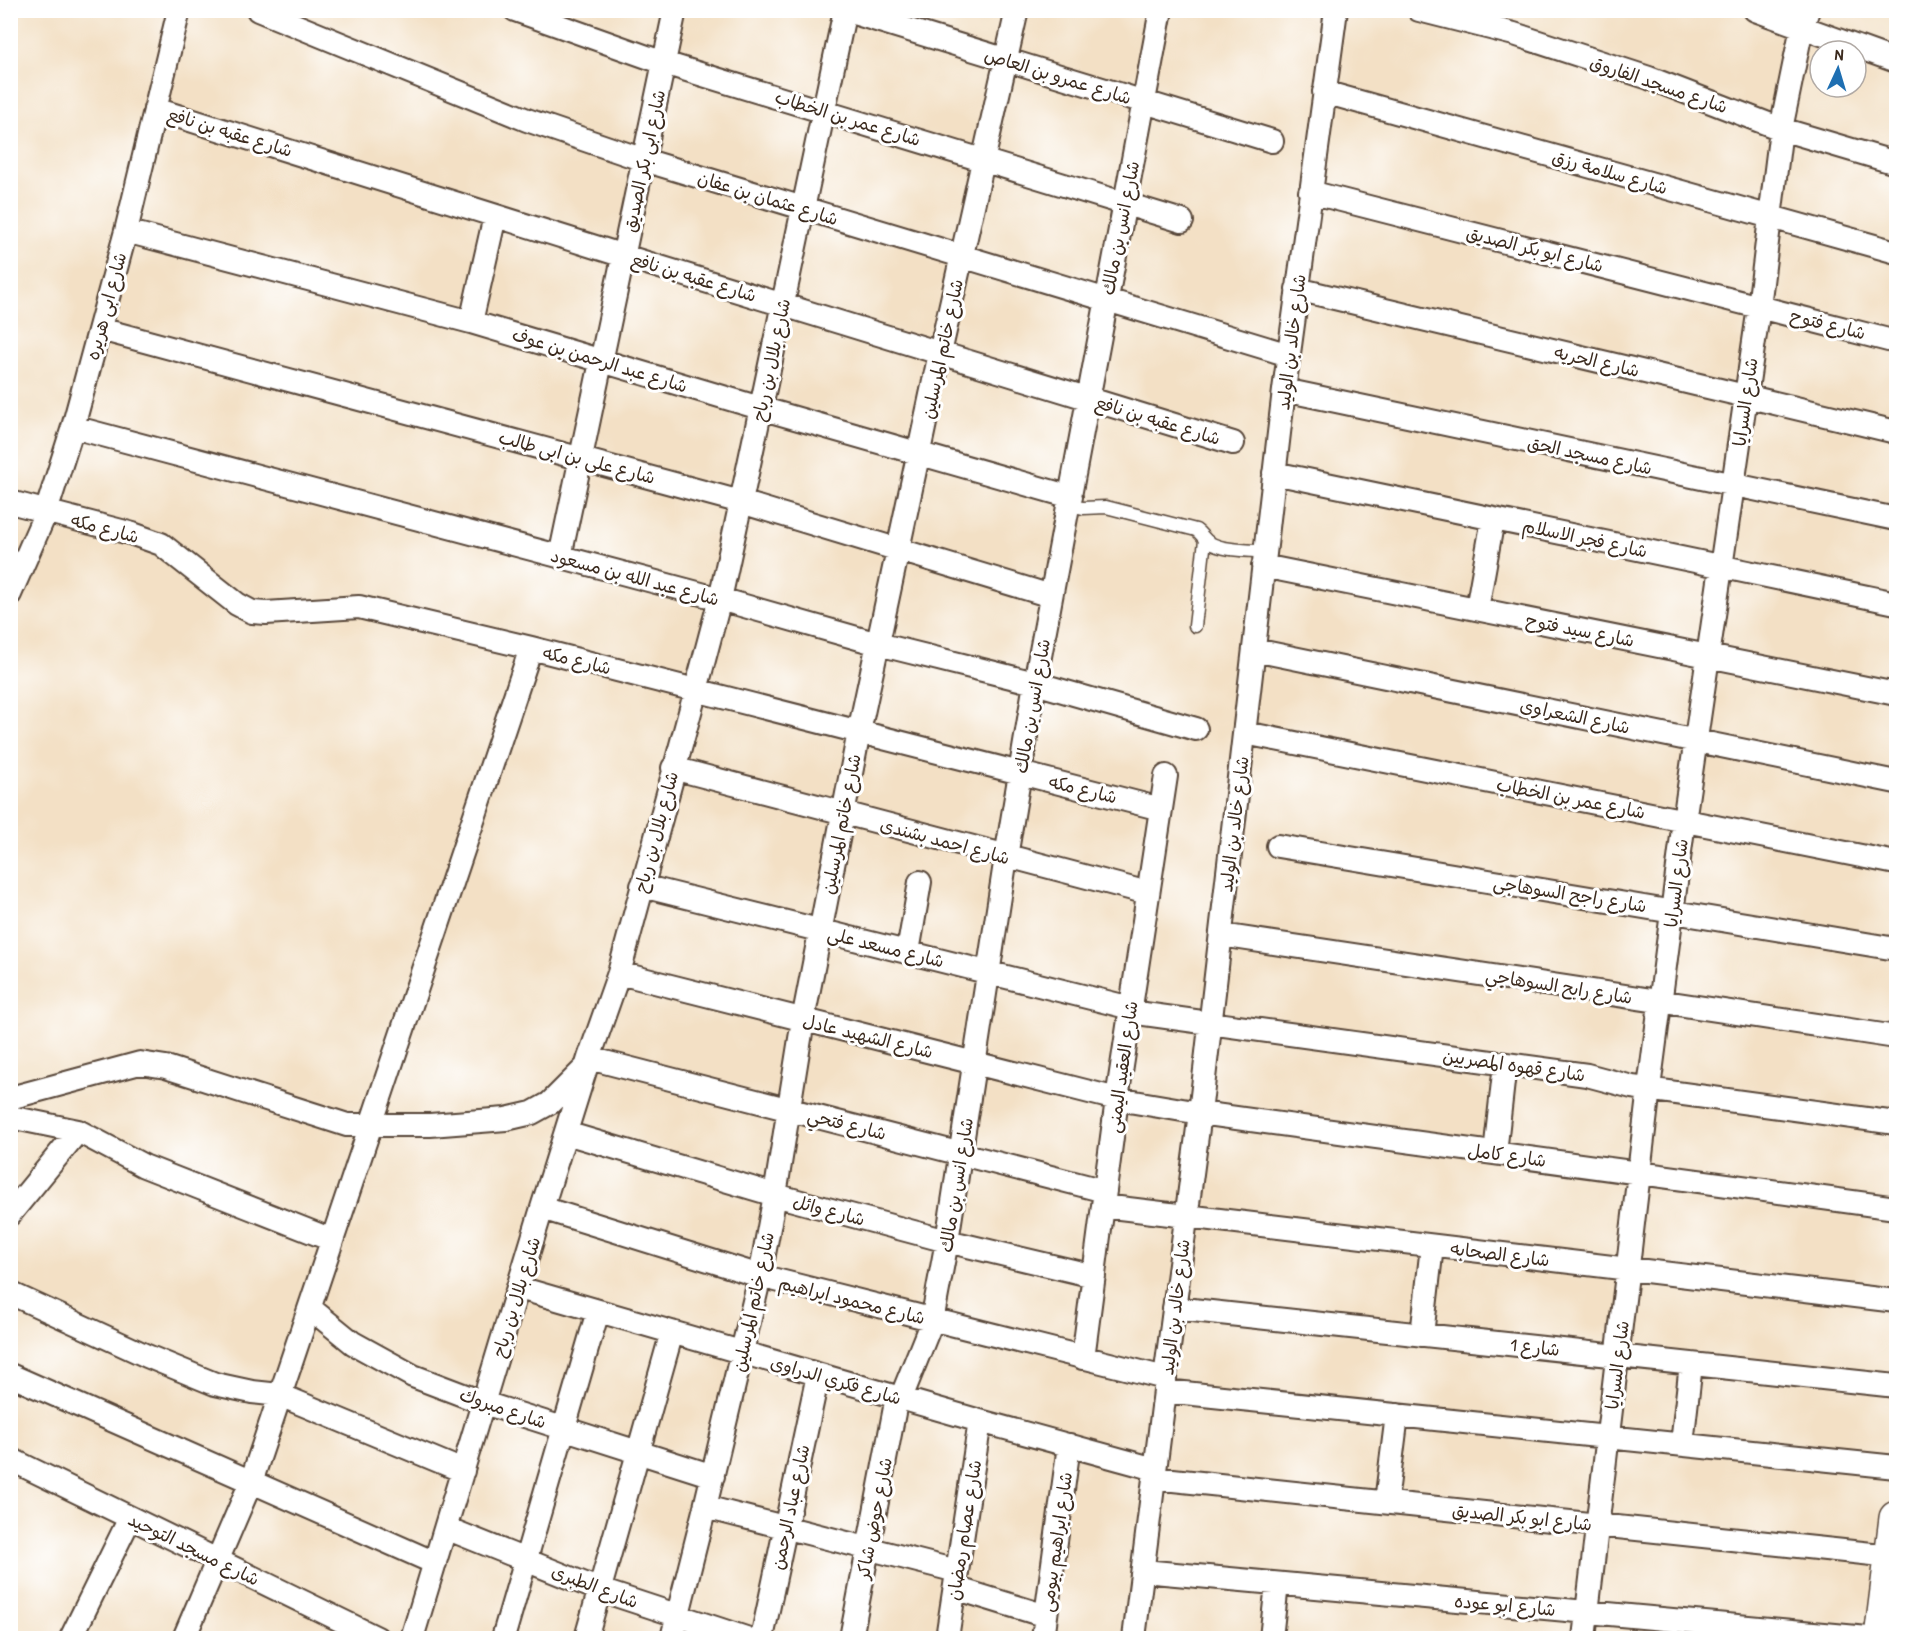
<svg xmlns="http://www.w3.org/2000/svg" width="1907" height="1649" font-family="'Patrick Hand','Playpen Sans Arabic',sans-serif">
	<rect width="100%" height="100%" fill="#fff"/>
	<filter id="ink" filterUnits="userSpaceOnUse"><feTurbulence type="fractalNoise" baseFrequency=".0167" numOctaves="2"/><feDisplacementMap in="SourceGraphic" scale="12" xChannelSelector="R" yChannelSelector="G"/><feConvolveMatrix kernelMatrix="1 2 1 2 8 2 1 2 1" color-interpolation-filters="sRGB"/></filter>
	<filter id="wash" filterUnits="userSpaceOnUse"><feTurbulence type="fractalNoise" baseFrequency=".008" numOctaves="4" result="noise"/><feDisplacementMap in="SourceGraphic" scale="24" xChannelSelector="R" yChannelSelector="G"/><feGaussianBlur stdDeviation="1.35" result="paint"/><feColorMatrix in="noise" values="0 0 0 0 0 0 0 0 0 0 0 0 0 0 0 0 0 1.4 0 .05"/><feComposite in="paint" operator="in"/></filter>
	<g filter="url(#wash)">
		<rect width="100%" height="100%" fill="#f3e0c5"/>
	</g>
	<g filter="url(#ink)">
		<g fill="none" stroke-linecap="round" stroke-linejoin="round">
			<g stroke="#574537" stroke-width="15">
				<path id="lane" d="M1069,505l14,3 23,-1 90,23c6,4 8,10 14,13 15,8 38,7 55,9
					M1195,626l10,-86"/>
			</g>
			<g stroke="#574537" stroke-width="26">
				<path id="street" d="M258,10l269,110 117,40 645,195
					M515,10l149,53 518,158
					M844,10l428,131
					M1419,10l95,24 135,44 132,51 115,34
					M1755,10l141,51
					M1324,92l572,160
					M155,109l469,147 609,187
					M1310,192l586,150
					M126,231l345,91 289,86 311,89
					M1297,289l599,143
					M471,322l24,-106
					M100,329l641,173 310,94
					M1284,390l612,129
					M73,427l647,172 158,45 157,39 161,46
					M1274,473l622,130
					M10,502l123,32 28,10 76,60 15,8 14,1 93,-6 172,41 630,161
					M560,557l115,-547
					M1263,566l633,128
					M10,594l36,-82 27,-85 53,-196 53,-221
					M1477,609l16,-90
					M1254,650l642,132
					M1245,733l651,130
					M673,768l475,125
					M1278,846l618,103
					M642,886l489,122
					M1221,935l675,102
					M908,952l12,-70
					M619,973l498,126 83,14 696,95
					M1130,1012l457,63 45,12 264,36
					M589,1058l516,133
					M10,1098l130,-35 26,4 181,58h83l76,-6 26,-6 18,-10 34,-34
					M10,1117l68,14 66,35 188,74
					M566,1133l209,62 172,46 147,35
					M1495,1153l10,-89
					M1103,1206l793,95
					M542,1208l218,68 405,102
					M10,1214l68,-83
					M519,1288l461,133 175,48
					M10,1293l137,63 68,28 37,8 28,3 183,76
					M310,1308l43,35 60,33 71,27 229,73
					M1174,1308l722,78
					M1422,1335l10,-89
					M1083,1358l34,-259 49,-323
					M10,1375l425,188
					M1165,1391l731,76
					M901,1398l31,-77 15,-80 59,-384 29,-174 126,-673
					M1682,1444l9,-80
					M10,1459l367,179
					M1154,1478l737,78
					M1386,1502l11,-87
					M705,1507l252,64
					M446,1528l154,62 146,48
					M1143,1571l725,67
					M955,1588l91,28
					M71,1638l59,-120
					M184,1638l67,-156 280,-834
					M412,1638l130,-430 47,-150 30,-85 77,-283 24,-91 21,-97 104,-492
					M503,1638l95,-327
					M586,1638l86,-306
					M672,1638l33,-131 55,-231 15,-81 28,-175 56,-288 81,-379 77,-343
					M762,1638l56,-263
					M851,1638l46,-241
					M947,1638l33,-217
					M1043,1638l26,-193
					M1134,1638l31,-247v-13l35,-265 84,-723 52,-380
					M1271,1638l6,-54
					M1584,1638l65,-550 35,-267 75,-514 22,-178 21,-102 6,-17"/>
			</g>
			<g stroke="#574537" stroke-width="36">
				<path id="secondary" d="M1881,1638l15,-120"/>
			</g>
			<use href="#lane" stroke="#fff" stroke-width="12"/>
			<use href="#street" stroke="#fff" stroke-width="22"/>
			<use href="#secondary" stroke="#fff" stroke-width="33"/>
		</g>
	</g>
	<g text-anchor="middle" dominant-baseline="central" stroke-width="6" stroke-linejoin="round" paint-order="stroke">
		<g font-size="18" fill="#3b2a1e" stroke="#fff">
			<text transform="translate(1058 76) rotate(17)">شارع عمرو بن العاص</text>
			<text transform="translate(1659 84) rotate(19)">شارع مسجد الفاروق</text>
			<text transform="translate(848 118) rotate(17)">شارع عمر بن الخطاب</text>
			<text transform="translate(230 132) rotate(17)">شارع عقبه بن نافع</text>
			<text transform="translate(644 161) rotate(-78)">شارع ابى بكر الصديق</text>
			<text transform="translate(1610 172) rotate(16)">شارع سلامة رزق</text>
			<text transform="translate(768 198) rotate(17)">شارع عثمان بن عفان</text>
			<text transform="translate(1120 228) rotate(-79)">شارع انس بن مالك</text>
			<text transform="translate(1535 249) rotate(14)">شارع ابو بكر الصديق</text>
			<text transform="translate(694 277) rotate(17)">شارع عقبه بن نافع</text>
			<text transform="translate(106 306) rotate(-75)">شارع ابى هريره</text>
			<text transform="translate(1828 324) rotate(14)">شارع فتوح</text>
			<text transform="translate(1291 342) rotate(-83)">شارع خالد بن الوليد</text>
			<text transform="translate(942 349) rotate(-78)">شارع خاتم المرسلين</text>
			<text transform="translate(600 360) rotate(17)">شارع عبد الرحمن بن عوف</text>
			<text transform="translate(771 360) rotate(-78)">شارع بلال بن رباح</text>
			<text transform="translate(1597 361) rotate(13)">شارع الحريه</text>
			<text transform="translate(1745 402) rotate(-82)">شارع السرايا</text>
			<text transform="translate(1158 420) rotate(17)">شارع عقبه بن نافع</text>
			<text transform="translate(1590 455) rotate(12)">شارع مسجد الحق</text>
			<text transform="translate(577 457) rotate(15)">شارع على بن ابى طالب</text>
			<text transform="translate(105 528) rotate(15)">شارع مكه</text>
			<text transform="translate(1585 538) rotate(12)">شارع فجر الاسلام</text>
			<text transform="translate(635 577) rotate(15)">شارع عبد الله بن مسعود</text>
			<text transform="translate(1580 630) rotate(11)">شارع سيد فتوح</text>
			<text transform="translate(577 660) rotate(14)">شارع مكه</text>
			<text transform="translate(1032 706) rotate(-80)">شارع انس بن مالك</text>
			<text transform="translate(1575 716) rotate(12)">شارع الشعراوى</text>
			<text transform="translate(1083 789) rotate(14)">شارع مكه</text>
			<text transform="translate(1571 798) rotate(11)">شارع عمر بن الخطاب</text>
			<text transform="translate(841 824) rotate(-79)">شارع خاتم المرسلين</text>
			<text transform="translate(1234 824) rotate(-83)">شارع خالد بن الوليد</text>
			<text transform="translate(656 832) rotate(-75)">شارع بلال بن رباح</text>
			<text transform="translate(945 841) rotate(15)">شارع احمد بشندى</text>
			<text transform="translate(1676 883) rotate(-83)">شارع السرايا</text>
			<text transform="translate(1570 894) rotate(9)">شارع راجح السوهاجى</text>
			<text transform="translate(886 947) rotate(14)">شارع مسعد على</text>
			<text transform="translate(1559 986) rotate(9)">شارع رابح السوهاجي</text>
			<text transform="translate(868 1036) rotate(14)">شارع الشهيد عادل</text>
			<text transform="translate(1514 1065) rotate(8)">شارع قهوه المصريين</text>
			<text transform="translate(1122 1067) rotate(-82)">شارع العقيد اليمنى</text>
			<text transform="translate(847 1124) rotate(14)">شارع فتحي</text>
			<text transform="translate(1507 1155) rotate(8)">شارع كامل</text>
			<text transform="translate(956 1185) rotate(-81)">شارع انس بن مالك</text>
			<text transform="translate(829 1210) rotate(15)">شارع وائل</text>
			<text transform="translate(1500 1254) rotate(7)">شارع الصحابه</text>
			<text transform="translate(516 1297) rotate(-73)">شارع بلال بن رباح</text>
			<text transform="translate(852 1300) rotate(14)">شارع محمود ابراهيم</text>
			<text transform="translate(753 1302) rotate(-78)">شارع خاتم المرسلين</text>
			<text transform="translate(1175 1307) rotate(-83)">شارع خالد بن الوليد</text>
			<text transform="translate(1535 1347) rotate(6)">شارع 1</text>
			<text transform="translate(1617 1365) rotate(-83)">شارع السرايا</text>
			<text transform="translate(836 1380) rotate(16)">شارع فكري الدراوى</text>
			<text transform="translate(503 1408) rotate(19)">شارع مبروك</text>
			<text transform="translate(790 1507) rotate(-78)">شارع عباد الرحمن</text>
			<text transform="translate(1522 1517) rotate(6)">شارع ابو بكر الصديق</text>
			<text transform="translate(874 1518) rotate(-79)">شارع حوض شاكر</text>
			<text transform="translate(964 1530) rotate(-81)">شارع عصام رمضان</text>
			<text transform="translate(1056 1542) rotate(-82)">شارع ابراهيم بيومى</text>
			<text transform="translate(194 1549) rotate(26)">شارع مسجد التوحيد</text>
			<text transform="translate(595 1586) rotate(21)">شارع الطبرى</text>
			<text transform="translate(1505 1605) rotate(5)">شارع ابو عوده</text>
		</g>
	</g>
	<rect width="1907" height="1649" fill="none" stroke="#fff" stroke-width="36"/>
	<g transform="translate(1838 69) rotate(4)"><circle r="28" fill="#ffffff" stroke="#b1aaa5" stroke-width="1.5"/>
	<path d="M0-4.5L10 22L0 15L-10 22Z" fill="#1f6fb2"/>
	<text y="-9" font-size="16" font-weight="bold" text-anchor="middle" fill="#3b2a1e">N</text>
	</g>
</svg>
